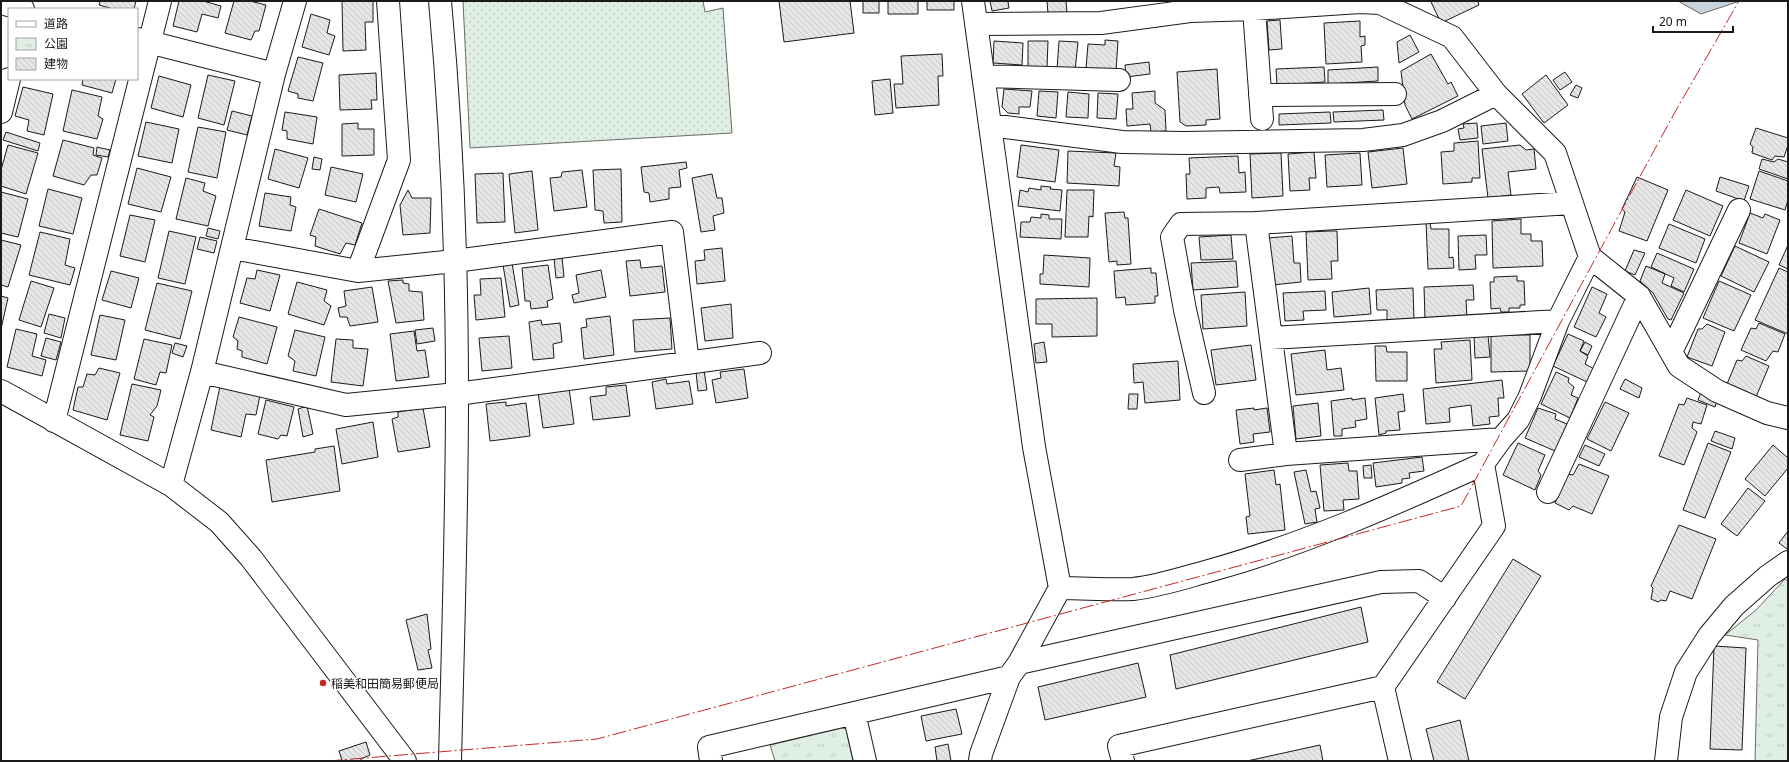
<svg xmlns="http://www.w3.org/2000/svg" width="1789" height="762" font-family="'Noto Sans','Noto Sans JP',sans-serif">
	<defs>
		<pattern id="grass-dots" width="8" height="8" patternUnits="userSpaceOnUse"><rect width="8" height="8" fill="#e0efe3"/><path d="M2 2h.1M6 6h.1" fill="none" stroke="#c0ccc2" stroke-width="1.8" stroke-linecap="round"/></pattern>
		<pattern id="park-tufts" width="24" height="20" patternUnits="userSpaceOnUse"><rect width="24" height="20" fill="#e0efe3"/><path d="M3 7l-1-3M5 7V3M7 7l1-3M15 17l-1-3M17 17v-4M19 17l1-3" fill="none" stroke="#c0ccc2"/></pattern>
		<pattern id="building-back-hatch" width="6" height="6" patternUnits="userSpaceOnUse"><rect width="6" height="6" fill="#e6e6e6"/><path d="M-1 5l2 2M0 0l6 6M5-1l2 2" fill="none" stroke="#c5c5c5"/></pattern>
	</defs>
	<rect width="100%" height="100%" fill="#fff"/>
	<path fill="url(#grass-dots)" stroke="#6a6a6a" d="M463,1h240l2,11 18,-4 9,125 -262,15z"/>
	<path fill="url(#park-tufts)" stroke="#6a6a6a" d="M1785,579l3,2v180h-33l3,-121 -33,-5 31,-25z
		M842,728l4,1 7,32h-78l-5,-16z"/>
	<path fill="#c6d2dc" stroke="#6a6a6a" d="M1678,1h62l-39,13z"/>
	<path fill="url(#building-back-hatch)" stroke="#1a1a1a" d="M100,1h36l-2,8h-21l-14,-4z
		M179,1h24l18,5 -3,12 -16,-4 -5,18 -24,-6z
		M234,1h16l16,4 -7,26h-4l-4,9 -26,-7z
		M342,1h31v21h-8l1,28 -23,1z
		M779,1h71l4,32 -70,9z
		M863,1h16v12h-16z
		M888,1h30v13h-30z
		M927,1h27v9h-27z
		M990,1h22l-4,1 1,6 -17,3z
		M1047,1h19l1,12 -19,1z
		M1433,1h47l-2,1 1,3 -38,18 -10,-21z
		M311,14l19,6 -3,13 8,3 -6,19 -27,-8z
		M1280,20l2,29 -13,1 -2,-29z
		M1360,21v16l5,-1v9l-4,1 1,16 -36,2 -2,-41z
		M1410,35l9,17 -20,11 -2,-21z
		M1105,40l13,1 -2,30 -30,-2 2,-25 17,1z
		M994,41l29,2 -1,22 -29,-2z
		M1028,41h20l-1,27h-19z
		M1059,41l19,1 -3,29 -18,-2z
		M942,54l1,22h-5l1,29 -43,3 -2,-24h9l-2,-28z
		M1431,54l17,30 3,-2 7,14 -46,23 -7,-14 -4,-34z
		M298,57l25,6 -10,38 -15,-3v-4l-10,-3z
		M1149,62l1,12 -24,3 -1,-12z
		M1324,67l1,15 -48,3 -1,-16z
		M1378,67v14l-50,3v-14z
		M1217,69l3,50 -14,1v5l-20,1 -6,-4 -3,-50z
		M1565,72l7,10 -12,8 -7,-10z
		M376,73l1,27h-6l1,9 -32,1 -1,-35z
		M208,75l27,6 -11,44 -26,-7z
		M1546,75l22,30 -24,18 -22,-29z
		M159,76l32,9 -8,32 -32,-9z
		M83,79h33l-4,14 -30,-8z
		M890,79l3,34 -18,2 -3,-34z
		M1576,85l6,3 -4,10 -8,-3z
		M23,87l30,7 -9,41 -17,-4 2,-11 -14,-4z
		M1004,89l28,2 -2,16h-11v7l-11,-1 -6,-6z
		M72,90l30,7 -4,19 5,3 -6,20 -34,-8z
		M1039,91l19,1 -2,26 -19,-2z
		M1155,91v12l10,7 1,21 -15,1 -1,-8 -23,2 -1,-17h7l-1,-16z
		M1068,92l21,2 -1,24 -22,-1z
		M1098,93l20,1 -2,25 -19,-1z
		M1383,110l1,10 -50,2 -1,-10z
		M232,111l20,5 -5,19 -20,-5z
		M285,112l32,5 -4,27 -26,-5v-8l-5,-1z
		M1330,112l1,11 -52,2v-11z
		M146,122l33,7 -7,34 -34,-7z
		M358,123v6h16v26l-32,1v-32z
		M1477,123l1,15 -18,2 -2,-11 6,-1 -1,-4z
		M1506,123l2,18 -25,3 -2,-18z
		M198,127l28,5 -9,46 -29,-6z
		M1756,128l32,10v7l-4,12 -9,-1 -3,4 -20,-7 1,-6 -3,-3z
		M6,132l34,11 -2,8 -35,-11z
		M63,140l31,8 -1,7 9,3 -5,17h-6l-7,10 -31,-9z
		M1478,141l2,37h-8v4l-29,2 -2,-32 13,-1v-8z
		M8,145l30,8 -12,41 -25,-8v-16z
		M1021,145l38,5 -4,32 -38,-5z
		M1520,145l6,5 8,-1 2,20 -28,3 3,23 -23,3 -6,-49z
		M97,147l13,3 -2,7 -12,-2z
		M1403,148l4,36 -35,4 -4,-36z
		M275,149l33,9 -9,30 -31,-9z
		M1068,151l48,2 -2,13 6,1 -1,19 -52,-3z
		M1314,152l2,26h-7l1,12 -20,1 -2,-37z
		M1281,153l2,43 -31,2 -2,-44z
		M1360,153l2,32 -35,2 -2,-32z
		M1238,156l1,17 6,-1 1,20 -26,1 -1,-6 -13,1v10l-19,1 -1,-25h4l-1,-16z
		M314,157l8,2 -2,11 -8,-1z
		M1762,159l12,3 4,-3 10,3v17l-29,-10z
		M686,162l1,6 -8,2 2,17 -12,1v11l-19,3 -1,-9 -5,-1 -3,-25z
		M331,167l32,7 -7,28 -31,-7z
		M137,168l34,9 -10,35 -33,-8z
		M621,169l1,53 -18,1 -1,-12 -8,-1 -2,-40z
		M582,170l5,37 -33,4 -4,-33 11,-1 1,-5z
		M532,171l6,59 -23,3 -6,-59z
		M1759,171l29,10v19l-3,10 -35,-11z
		M503,173l2,49 -28,1 -2,-49z
		M712,174l5,24h5l2,15 -11,3 2,14 -14,2 -9,-54z
		M1637,177l31,13 -21,51 -28,-10 6,-19 -3,-3z
		M1720,177l29,9 -5,15 -28,-10z
		M186,178l19,5 -2,8 13,5 -8,30 -32,-7z
		M1041,186l10,1 -1,2 12,1 -2,21 -42,-5 2,-16 8,2 1,-4 12,2z
		M48,189l34,9 -9,36 -34,-8z
		M408,190l4,8h19l-1,35 -27,2 -3,-30z
		M1067,190h27l-1,27 -4,-1 -1,21h-23z
		M1686,190l37,16 -13,30 -37,-16z
		M1,192l27,7 -10,38 -17,-4z
		M265,193l26,4 -1,8 6,2 -5,24 -32,-5z
		M319,209l43,14 -7,22 -9,-2 -6,11 -25,-8 1,-9 -6,-2z
		M1124,212l1,6h3l3,46 -14,1v-4l-8,1 -4,-49z
		M1750,213l13,5 2,-4 15,6 -13,34 -28,-11z
		M1041,214l8,1v4h13l-1,20 -41,-2 1,-15h9l1,-5 10,1z
		M130,215l25,5 -10,42 -25,-6z
		M1521,219v15h10v7h11l1,25 -50,2 -1,-47z
		M1426,222h4l1,7h18v29l4,-1 1,11 -26,1z
		M1669,224l36,15 -9,24 -37,-15z
		M208,228l12,3 -2,8 -12,-3z
		M169,231l27,6 -11,47 -27,-6z
		M1330,231h7l1,30h-7l1,18 -24,1 -2,-48z
		M40,232l30,7 -5,26 10,3 -5,17 -41,-10z
		M1231,235l2,24 -32,1 -2,-23z
		M1486,235l1,20h-12l1,14 -17,1 -1,-34z
		M1292,236l2,27h6l1,19 -29,3 -4,-47z
		M200,237l17,4 -3,12 -17,-4z
		M1,240l20,5 -13,42 -7,-2z
		M1788,245v24l-9,-4z
		M1735,246l34,16 -15,30 -33,-16z
		M722,248l3,33 -28,3 -2,-23 10,-1 -1,-10z
		M1634,250l11,3 -10,22 -10,-4z
		M1657,253l37,16 -10,23 -13,-6 3,-8 -23,-11z
		M1044,255l46,3 -1,29 -49,-3v-10h3z
		M562,257l2,20 -8,1 -2,-20z
		M640,260l1,8 21,-2 3,26 -35,4 -4,-35z
		M1236,261l2,26 -45,3 -2,-27z
		M512,263l7,42 -9,2 -7,-42z
		M548,265l5,34 -6,2 1,6 -17,2 -1,-8h-5l-3,-33z
		M1646,266l19,8 -3,9 22,10 -13,27 -3,-1 -15,-26 -13,-12z
		M1151,268v5h5l2,23h-3v7l-29,2 -1,-8 -9,1 -2,-27z
		M1779,268l9,4v62l-33,-14z
		M257,270l23,5 -10,36 -30,-8 7,-25 8,1z
		M601,270l5,27 -32,6 -2,-8 7,-2 -3,-18z
		M111,271l28,7 -8,30 -29,-8z
		M1517,276v5h7l1,24h-5v3h-11v4h-8l-1,-4 -9,1 -1,-27h4v-5z
		M501,278l4,39 -29,3 -2,-25h7l-1,-16z
		M403,280v3l6,1v7l13,1 2,28 -28,3 -8,-42z
		M31,281l23,7 -13,39 -22,-7z
		M1719,281l32,14 -17,36 -31,-13z
		M297,282l30,8 -3,11 7,5 -7,19 -36,-11z
		M157,283l35,8 -12,48 -35,-9z
		M1473,285l1,15h-8l1,18 -42,1 -1,-32z
		M372,287l6,35 -28,4 -3,-9h-7l-2,-9 8,-2 -2,-15z
		M1592,287l15,7 -8,19 7,4 -10,20 -22,-10z
		M1369,288l2,26 -37,3 -2,-25z
		M1413,288l1,32 -27,1v-11h-10l-1,-20z
		M1325,291l1,19 -23,1 1,9 -19,1 -2,-28z
		M1245,292l2,34 -44,3 -2,-34z
		M1,296l7,2 -7,31z
		M1097,298v38l-45,1v-13h-16v-25z
		M731,304l2,34 -28,3 -4,-33z
		M49,314l16,4 -4,20 -17,-5z
		M100,315l25,5 -9,40 -25,-5z
		M610,316l4,39 -30,4 -3,-31 6,-1 -1,-8z
		M239,317l38,10 -10,37 -25,-7v-6l-5,-2 1,-8 -5,-4z
		M670,318l2,31 -37,3 -2,-32z
		M541,320l1,5 18,-2 2,19 -9,2 1,14 -21,2 -4,-38z
		M1759,323l26,11 -7,18 -5,-1 -7,10 -25,-11 10,-22 5,1z
		M1707,324l18,8 -13,34 -25,-9 11,-28h4z
		M433,328l2,13 -18,3 -2,-14z
		M16,329l21,5 -5,22 14,4 -4,16 -35,-9z
		M295,330l30,7 -9,39 -23,-5 2,-10 -7,-5z
		M414,331l3,20 8,-1 4,27 -33,4 -6,-47z
		M1568,334l16,7 -4,10 8,5 -3,8 9,5 -7,13 -34,-16z
		M1488,335l2,22 -15,1 -1,-22z
		M1491,335h39v36l-39,1z
		M509,336l3,32 -30,3 -3,-33z
		M46,338l15,4 -5,18 -15,-4z
		M144,339l28,6 -6,28 -6,-1 -4,13 -22,-6z
		M336,339l17,1v8l15,1 -5,37 -32,-4z
		M1470,340l2,40 -36,3 -2,-34h8l-1,-7z
		M1044,342l3,20 -11,1 -2,-19z
		M1585,342l7,4 -4,9 -8,-4z
		M175,343l12,3 -4,11 -11,-4z
		M1251,345l5,35 -40,5 -5,-35z
		M1375,346h11l1,6h20v29h-31z
		M1325,350l2,20 14,-2 3,22 -48,5 -5,-41z
		M1746,356l23,10 -13,31 -29,-13 10,-24 5,1z
		M1178,361l2,39 -35,3 -2,-21 -9,1 -1,-19z
		M99,368l21,5 -13,47 -34,-10 5,-23h5l4,-13 8,1z
		M744,369l4,29 -32,5 -4,-23 9,-2 -1,-6z
		M704,370l3,20 -9,1 -2,-19z
		M1556,372l13,6 -1,4 6,5 -3,8 7,3 -8,20 -29,-14z
		M666,379l1,5 22,-3 4,23 -37,5 -4,-27z
		M1625,379l17,9 -3,10 -19,-9z
		M1502,380l2,18h-6l1,18 -10,1 1,7 -17,2 -2,-21 -22,3 1,14 -24,2 -3,-35z
		M132,384l29,6 -4,16 -7,9 4,2 -6,24 -28,-6z
		M626,385l4,31 -37,4 -3,-23 16,-2v-8z
		M220,386l40,9 -4,20 -10,-1 -5,23 -30,-7z
		M569,388l5,36 -31,4 -5,-36z
		M1701,392l17,6 -3,9 -17,-7z
		M1129,394h9l-1,15h-9z
		M1403,394l2,17 -7,1 2,18 -14,1v2l-7,2 -4,-37z
		M1352,398v2l13,-2 2,21 -12,2 1,6 -14,2v7h-8l-3,-35z
		M1687,398l20,7 -6,19 -8,-2 -1,6 5,4 -13,33 -25,-9 20,-52 5,1z
		M266,400l28,7 -7,29 -6,-1 -3,4 -20,-5z
		M506,402v4l20,-3 4,33 -40,5 -4,-37z
		M1605,402l24,11 -18,38 -24,-12z
		M1318,403l3,33 -25,3 -3,-33z
		M307,406l6,28 -10,3 -5,-28z
		M423,408l7,39 -32,5 -6,-33 6,-2v-5z
		M1254,408v2l13,-2 3,24 -17,2 1,8 -14,2 -4,-34z
		M1538,408l18,6 -1,5 12,5 -12,27 -30,-13z
		M373,422l5,35 -36,7 -6,-35z
		M1715,431l20,7 -3,11 -21,-8z
		M1518,443l27,12 -7,16 3,4 -6,15 -32,-15z
		M1708,443l23,9 -26,66 -22,-8z
		M1585,445l20,9 -6,12 -20,-9z
		M1773,445l15,13v10l-23,28 -20,-17z
		M334,446l6,45 -68,11 -6,-42 49,-8v-3z
		M1422,457l2,14 -15,2 1,5 -8,1v4l-26,4 -3,-24z
		M1348,463l1,8h8l2,28 -16,1 1,10 -20,1 -4,-46z
		M1579,464l30,12 -17,38 -19,-8 -4,4 -14,-7 12,-29 6,1z
		M1371,465l1,13h-8l-1,-12z
		M1274,470l2,15 4,-1 5,46 -37,4 -2,-17 4,-1 -5,-42z
		M1306,470l5,22 5,-1 4,17 -5,1 2,13 -12,2 -11,-52z
		M1748,488l17,13 -28,35 -16,-12z
		M1679,525l37,14 -24,60 -22,-8 -4,10 -5,-1 -3,2 -7,-3 2,-11 -2,-2z
		M1788,531v15l-1,3 -8,-6z
		M1513,559l28,17 -76,123 -28,-17z
		M1361,607l7,35 -192,47 -6,-34z
		M427,614l4,35 -3,1 4,18 -14,2 -12,-50z
		M1714,646l32,2 -4,102 -32,-1z
		M1138,663l8,34 -101,23 -7,-33z
		M956,709l6,25 -36,7 -5,-25z
		M1460,720l9,41h-35l-8,-32z
		M366,742l4,13 -9,4v2h-22l3,-1 -3,-9z
		M948,744l3,17h-14l-2,-14z
		M1320,745l3,16h-76z"/>
	<g fill="none" stroke-linecap="round" stroke-linejoin="round">
		<g stroke="#1a1a1a" stroke-width="24">
			<path id="minor" d="M973,1l61,446 26,141 -41,75 -10,14 -28,77 -1,7
				M1,3l22,6
				M1254,9l8,110
				M976,24l125,-1 89,-12 64,-2 106,-7 20,1 72,34 44,57 59,59 35,104 49,39 40,70 38,25 50,22 21,5
				M137,39l137,35
				M983,76l136,4
				M1260,95l135,-1
				M1,112l8,-33
				M990,125l132,17 62,1 179,-3 40,-5 39,-14 54,-27
				M1256,223l30,231 215,-15
				M232,248l126,23 97,-10 217,-29 16,131
				M358,271l41,-111 -11,-159
				M1271,338l287,-17
				M1671,352l68,-142
				M202,372l144,33 111,-11 303,-41
				M1,391l170,94 48,37 32,36 154,203
				M1204,393l-19,-83 -13,-73 9,-13 75,-1 316,-20
				M54,421l106,-420
				M1240,460l46,-6
				M171,485l31,-113 72,-298 21,-73
				M1548,492l91,-196
				M1060,588c24,0 49,2 73,1 27,-3 53,-12 79,-19 93,-26 183,-66 271,-106
				M1019,663l362,-81 38,-1 26,17
				M854,713l11,48
				M711,761l-2,-14 300,-70
				M1123,761l-4,-15 264,-59
				M1400,761l-17,-74 111,-161 -11,-62 18,-25 17,-19 12,-24 28,-75 32,-64
				M1666,761l5,-44 15,-45 23,-36 25,-30 34,-30 20,-14"/>
		</g>
		<g stroke="#1a1a1a" stroke-width="24">
			<path id="tertiary" d="M440,1c12,130 17,262 17,393 0,122 -4,245 -7,367"/>
		</g>
		<use href="#minor" stroke="#fff" stroke-width="22"/>
		<use href="#tertiary" stroke="#fff" stroke-width="22"/>
		<path stroke="#c62828" stroke-width="1" stroke-dasharray="14 3 2 3" stroke-linecap="butt" d="M328,761l269,-22 864,-233 214,-394 64,-111"/>
	</g>
	<circle fill="#c62828" stroke="#fff" stroke-width="1.5" cx="323" cy="683" r="4"/>
	<g text-anchor="middle" dominant-baseline="central" stroke-width="3" stroke-linejoin="round" paint-order="stroke">
		<g font-size="12" fill="#1a1a1a" stroke="#fff" text-anchor="start">
			<text x="331" y="683">稲美和田簡易郵便局</text>
		</g>
	</g>
	<rect width="1789" height="762" fill="none" stroke="#1a1a1a" stroke-width="4"/>
	<rect x="8" y="8" width="130" height="72" fill="#ffffff" stroke="#a3a3a3"/>
	<rect x="16" y="21" width="20" height="6" fill="#ffffff" stroke="#a3a3a3"/>
	<text x="44" y="28" font-size="12" fill="#1a1a1a">道路</text>
	<rect x="16" y="38" width="20" height="12" fill="url(#park-tufts)" stroke="#a3a3a3"/>
	<text x="44" y="48" font-size="12" fill="#1a1a1a">公園</text>
	<rect x="16" y="58" width="20" height="12" fill="url(#building-back-hatch)" stroke="#a3a3a3"/>
	<text x="44" y="68" font-size="12" fill="#1a1a1a">建物</text>
	<path d="M1653 26v6h80v-6" fill="none" stroke="#1a1a1a" stroke-width="2"/>
	<text x="1659" y="26" font-size="12" fill="#1a1a1a" stroke="#ffffff" stroke-width="3" paint-order="stroke">20 m</text>
</svg>
